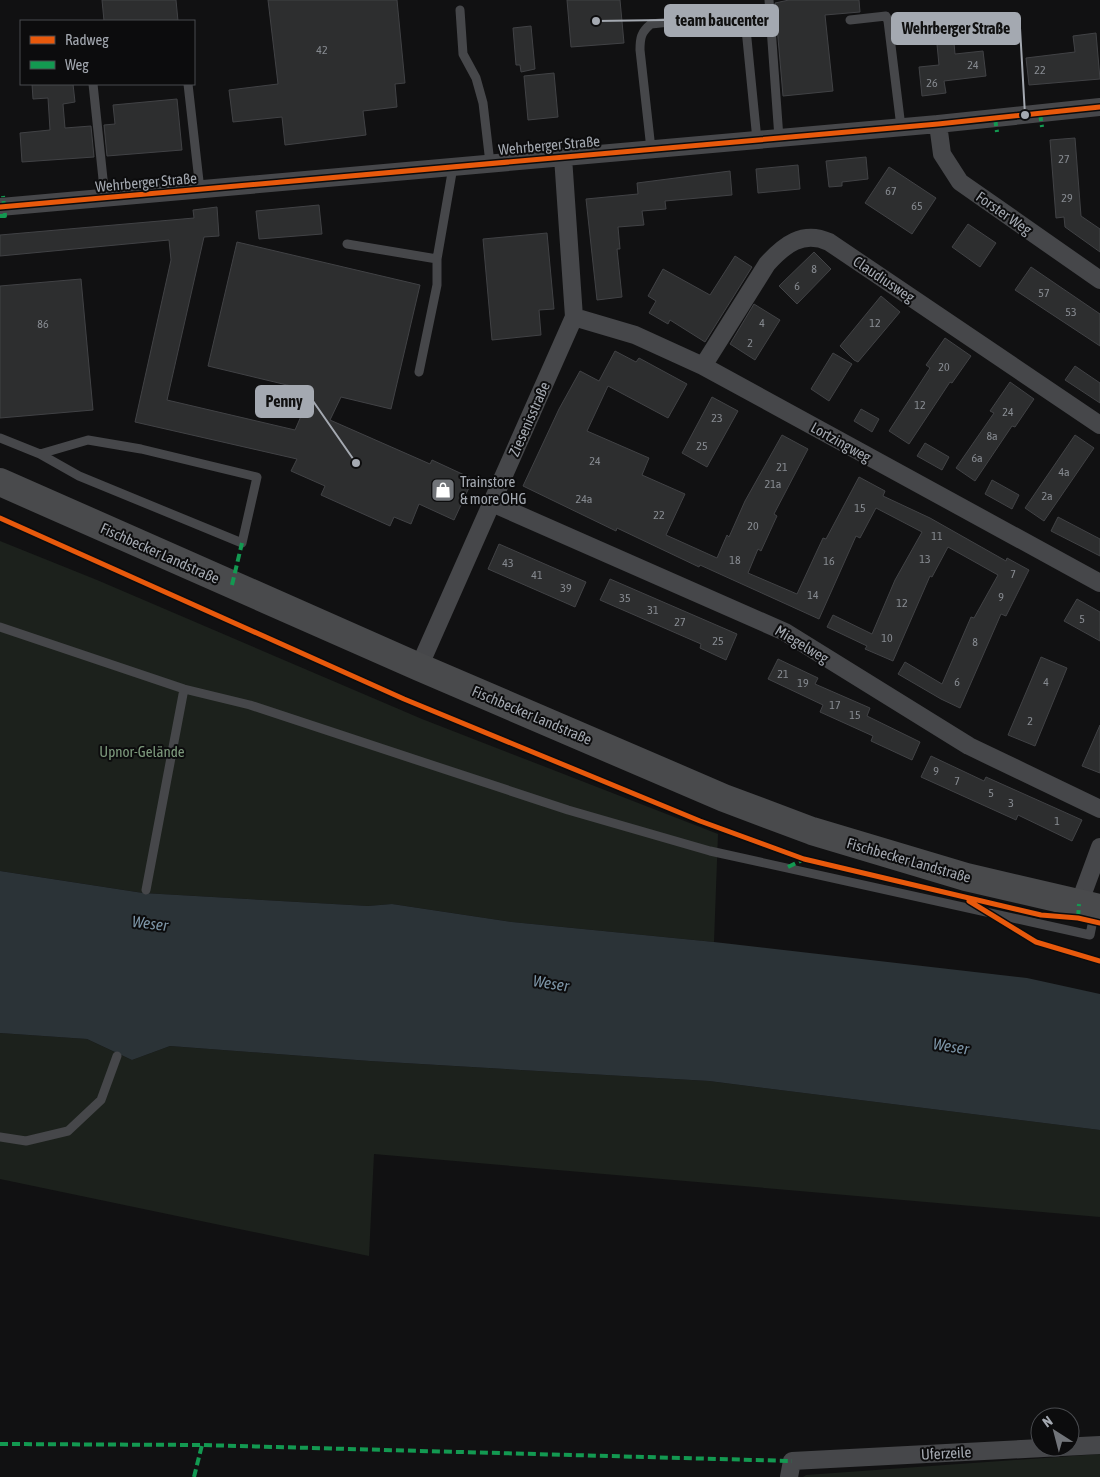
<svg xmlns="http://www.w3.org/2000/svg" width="1100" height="1477" font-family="'Asap Condensed',sans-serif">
	<rect width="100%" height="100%" fill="#111112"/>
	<path fill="#1c211c" d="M0,541l97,39 325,139 296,115 -4,108 -202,-20 -120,-18 -24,2 -225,-13 -143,-22z
		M0,1033l87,6 45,21 38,-14 200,15 339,20 391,49v87l-726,-63 -5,102 -369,-77z
		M1100,1454v23h-297l3,-2z"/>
	<path fill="#2b3337" d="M0,871l143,22 225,13 24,-2 120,18 202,20 313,36 73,16v136l-391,-49 -339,-20 -200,-15 -38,14 -45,-21 -87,-6z"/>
	<path fill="#2d2e2f" stroke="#414245" d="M102,0h74l2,21h-74z
		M268,0h129l8,83 -10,1 2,23 -34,4 3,24 -81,10 -3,-28 -49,5 -4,-32 49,-6z
		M567,0h53l4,43 -53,4z
		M789,0h70l1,12 -35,3 8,76 -50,5 -8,-93z
		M531,26l4,43 -14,3 -1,-7h-4l-3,-37z
		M953,32l2,22 28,-3 3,25 -42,5 2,12 -24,3 -3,-29 20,-2 -3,-31z
		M1096,33l4,46 -71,6 -3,-27 49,-6 -2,-16z
		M554,73l4,44 -30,3 -4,-44z
		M32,84h41l2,18 -12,2 2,24 26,-2 3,31 -72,5 -2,-29 30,-3 -2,-32 -15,1z
		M177,99l5,51 -75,6 -3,-31 11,-1 -2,-19z
		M1075,138l6,78 19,13v23l-35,-25 -1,-10 -8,1 -6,-78z
		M866,157l2,22 -26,3v4l-13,1 -3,-26z
		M798,165l2,24 -42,4 -2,-24z
		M889,167l47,31 -24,36 -47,-31z
		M730,171l2,24 -67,6 1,8 -24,2 2,14 -26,2 2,22h-3l5,48 -25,3 -11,-101 52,-5 -1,-11z
		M319,205l3,29 -63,5 -3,-28z
		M217,207l2,29 -15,1 -37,163 128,30 17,-39 -104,-25 29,-124 183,43 -29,124 -50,-12 -11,23 100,44 2,-4 41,19 -19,41 -35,-16 -8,20 -17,-7 -4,9 -69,-31 4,-9 -34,-15 6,-12 -162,-37 36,-162 -2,-20 -169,16v-21l194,-17 -1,-8z
		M968,224l28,19 -16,24 -28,-20z
		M547,233l7,76 -15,1 2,25 -49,5 -9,-101z
		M814,252l17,17 -34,35 -18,-18z
		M735,256l17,11 -47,75 -35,-22 -2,4 -19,-11 7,-12 -8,-5 15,-27 47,26z
		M1031,267l69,47v32l-85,-56z
		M81,279l12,131 -93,8v-132z
		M881,296l19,16 -42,50 -4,-2 -14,-14z
		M754,304l26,16 -25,40 -25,-16z
		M945,338l26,18 -19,27 -2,-1 -41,62 -20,-13 41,-63 -4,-3z
		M615,351l21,11 3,-4 48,26 -19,34 -60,-32 -21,45 62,27 -7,17 43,19 -19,41 51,23 10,-23 2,2 16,-36 37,-66 26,14 -34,65 3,2 -16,35 -3,-2 -10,24 49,21 26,-56 3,1 33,-62 26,14 -2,5 47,22 76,43 1,-3 22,12 -23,46 -5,-2 -41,94 -19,-9 -43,-25 7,-12 37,22 29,-67 3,1 24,-43 -50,-28 -16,30 -2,-1 -37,85 -28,-12 2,-3 -40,-19 6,-12 39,19 23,-54 27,-48 -46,-24 -16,30 -4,-2 -37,83 -119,-54 -1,2 -82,-39 -1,3 -93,-45 36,-77 21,-38 19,10z
		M833,353l19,11 -23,37 -18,-12z
		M1075,366l25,17v20l-35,-23z
		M1010,382l24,17 -19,28 -3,-1 -37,55 -19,-13 38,-55 -4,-2z
		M712,397l26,14 -31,56 -25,-14z
		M861,409l18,10 -7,13 -18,-11z
		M1075,435l19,13 -50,73 -19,-13z
		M925,443l24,14 -7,13 -25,-14z
		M992,480l27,15 -7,14 -27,-15z
		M1058,517l42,22v17l-49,-25z
		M499,544l87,38 -11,25 -87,-38z
		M610,579l127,55 -11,26 -26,-12 1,-4 -101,-44z
		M1077,599l23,13v29l-36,-20z
		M1041,657l26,11 -32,78 -27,-11z
		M778,659l40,19 -3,6 55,24 -3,8 53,26 -8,18 -41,-19 2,-5 -53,-24 3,-7 -55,-26z
		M1100,725v48l-18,-7z
		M931,756l53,25 2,-4 96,43 -10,21 -54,-26 -2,5 -95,-43z"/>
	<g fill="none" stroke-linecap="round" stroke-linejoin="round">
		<path stroke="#46474a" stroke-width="9" d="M769,0l10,138
			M460,10l3,44 13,24 7,25 7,60
			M850,20l36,-4 2,5 13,106
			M93,84l12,114
			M188,84l12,106
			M651,149l-11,-99c0,-12 1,-18 11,-26l76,-8 14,6 5,7 11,111
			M347,244l90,15
			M419,372l18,-87v-26l16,-92
			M0,438l40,16 39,22 163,67 15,-66 -116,-28 -53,-9 -48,14
			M0,627l184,62 66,16 318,105 142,41 380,84 5,-25
			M146,890l38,-201
			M0,1137l26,4 42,-10 33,-31 16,-44"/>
		<path stroke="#46474a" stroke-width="18" d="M938,124l4,30 18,28 140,98
			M0,207l938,-83 162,-17
			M574,317l61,18 68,31 397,217
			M703,366l64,-102c17,-19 36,-34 62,-22l271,183
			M492,503l293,129 184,114 131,63
			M419,667l155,-350 -11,-160
			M1079,904l21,-57
			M789,1477l3,-16 308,-16"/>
		<path stroke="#494a4c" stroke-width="28" d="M0,482l419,185 305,131 88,33 154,46 134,31"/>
		<path stroke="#139951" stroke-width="4" stroke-dasharray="8 4" stroke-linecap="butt" d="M1040,113l2,14
			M995,118l2,14
			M0,216h5l-2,-20
			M232,585l10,-42
			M788,867l16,-8
			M1078,918l1,-14
			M0,1444l202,1 590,16
			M194,1477l8,-32"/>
		<g stroke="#0c0c0d" stroke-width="8">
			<path id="cycleway" d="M0,207l938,-83 162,-17
				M0,518l404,181 296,122 104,38 237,56 37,3 22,5
				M969,901l67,41 64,19"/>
		</g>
		<use href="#cycleway" stroke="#e8590c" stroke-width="5"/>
	</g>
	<defs>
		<g id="shop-square" transform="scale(1.25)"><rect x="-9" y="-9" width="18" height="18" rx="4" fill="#717479" stroke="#0c0c0d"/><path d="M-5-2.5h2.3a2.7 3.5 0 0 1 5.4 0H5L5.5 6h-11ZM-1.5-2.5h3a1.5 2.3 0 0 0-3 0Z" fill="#fff"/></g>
	</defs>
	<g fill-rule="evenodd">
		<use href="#shop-square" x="443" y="490"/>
	</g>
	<g text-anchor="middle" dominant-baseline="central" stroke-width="4" stroke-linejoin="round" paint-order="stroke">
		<g font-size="12" fill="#868a90">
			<text x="322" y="50">42</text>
			<text x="973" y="65">24</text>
			<text x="1040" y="70">22</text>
			<text x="932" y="83">26</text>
			<text x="1064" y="159">27</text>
			<text x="891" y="191">67</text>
			<text x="1067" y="198">29</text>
			<text x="917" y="206">65</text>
			<text x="814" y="269">8</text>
			<text x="797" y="286">6</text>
			<text x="1044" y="293">57</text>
			<text x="1071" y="312">53</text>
			<text x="762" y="323">4</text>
			<text x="875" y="323">12</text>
			<text x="43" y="324">86</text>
			<text x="750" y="343">2</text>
			<text x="944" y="367">20</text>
			<text x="920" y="405">12</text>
			<text x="1008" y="412">24</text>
			<text x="717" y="418">23</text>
			<text x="992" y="436">8a</text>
			<text x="702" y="446">25</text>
			<text x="977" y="458">6a</text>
			<text x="595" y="461">24</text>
			<text x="782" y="467">21</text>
			<text x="1064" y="472">4a</text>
			<text x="773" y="484">21a</text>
			<text x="1047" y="496">2a</text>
			<text x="584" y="499">24a</text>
			<text x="860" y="508">15</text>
			<text x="659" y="515">22</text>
			<text x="753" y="526">20</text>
			<text x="937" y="536">11</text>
			<text x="925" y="559">13</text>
			<text x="735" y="560">18</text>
			<text x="829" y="561">16</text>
			<text x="508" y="563">43</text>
			<text x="1013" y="574">7</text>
			<text x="537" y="575">41</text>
			<text x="566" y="588">39</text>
			<text x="813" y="595">14</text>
			<text x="1001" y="597">9</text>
			<text x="625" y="598">35</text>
			<text x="902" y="603">12</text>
			<text x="653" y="610">31</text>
			<text x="1082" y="619">5</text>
			<text x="680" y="622">27</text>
			<text x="887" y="638">10</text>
			<text x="718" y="641">25</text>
			<text x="975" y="642">8</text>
			<text x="783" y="674">21</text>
			<text x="957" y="682">6</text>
			<text x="1046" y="682">4</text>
			<text x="803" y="683">19</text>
			<text x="835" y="705">17</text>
			<text x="855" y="715">15</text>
			<text x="1030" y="721">2</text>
			<text x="936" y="771">9</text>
			<text x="957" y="781">7</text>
			<text x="991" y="793">5</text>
			<text x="1011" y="803">3</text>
			<text x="1057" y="821">1</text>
		</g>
		<g font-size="15" fill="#a4a9b1" stroke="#0c0c0d">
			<text transform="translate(549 145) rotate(-5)">Wehrberger Straße</text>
			<text transform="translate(146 182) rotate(-5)">Wehrberger Straße</text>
			<text transform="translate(1004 213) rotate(35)">Forster Weg</text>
			<text transform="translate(884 279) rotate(34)">Claudiusweg</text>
			<text transform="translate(529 419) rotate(-66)">Ziesenisstraße</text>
			<text transform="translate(841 442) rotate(29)">Lortzingweg</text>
			<text transform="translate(160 553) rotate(24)">Fischbecker Landstraße</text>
			<text transform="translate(802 644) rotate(31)">Miegelweg</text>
			<text transform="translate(532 715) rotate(23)">Fischbecker Landstraße</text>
			<text transform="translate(909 860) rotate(16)">Fischbecker Landstraße</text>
			<text transform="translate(946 1453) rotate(-3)">Uferzeile</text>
		</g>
		<g font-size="15" fill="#a4a9b1" stroke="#0c0c0d" text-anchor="start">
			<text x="460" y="481">Trainstore<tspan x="460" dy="17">&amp; more OHG</tspan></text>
		</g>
		<g font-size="15" fill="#7d9a7d" stroke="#0c0c0d">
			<text x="142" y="751">Upnor-Gelände</text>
		</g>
		<g font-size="16" font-style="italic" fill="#7e97a9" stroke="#0c0c0d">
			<text transform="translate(150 923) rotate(7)">Weser</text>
			<text transform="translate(551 983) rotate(9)">Weser</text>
			<text transform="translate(951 1046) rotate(9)">Weser</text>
		</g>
	</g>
	<path fill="none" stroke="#a4a9b1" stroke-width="2" d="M596 21L665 20M1025 115L1020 28M356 463L313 401"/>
	<g fill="#a4a9b1" stroke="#0c0c0d" stroke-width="2">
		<circle cx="596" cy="21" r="5"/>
		<circle cx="1025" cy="115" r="5"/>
		<circle cx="356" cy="463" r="5"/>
	</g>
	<g fill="#a4a9b1" stroke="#a4a9b1" stroke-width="2">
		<rect x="665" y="5" width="113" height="31" rx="5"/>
		<rect x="892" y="13" width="128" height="31" rx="5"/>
		<rect x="256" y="386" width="57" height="31" rx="5"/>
	</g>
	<g font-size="16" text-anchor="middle" font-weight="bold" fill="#111">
		<text x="722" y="26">team baucenter</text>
		<text x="956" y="34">Wehrberger Straße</text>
		<text x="284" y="407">Penny</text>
	</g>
	<rect x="20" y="20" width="175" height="65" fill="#0c0c0d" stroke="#494b4f"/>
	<rect x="30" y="36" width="25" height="8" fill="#e8590c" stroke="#494b4f"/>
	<text x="65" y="45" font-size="15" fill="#a4a9b1">Radweg</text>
	<rect x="30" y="61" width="25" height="8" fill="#139951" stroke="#494b4f"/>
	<text x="65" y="70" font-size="15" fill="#a4a9b1">Weg</text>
	<g transform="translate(1055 1432) rotate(324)"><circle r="24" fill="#0c0c0d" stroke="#494b4f"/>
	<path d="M0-4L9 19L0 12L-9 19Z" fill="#717479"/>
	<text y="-8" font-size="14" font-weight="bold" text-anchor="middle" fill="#a4a9b1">N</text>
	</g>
</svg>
